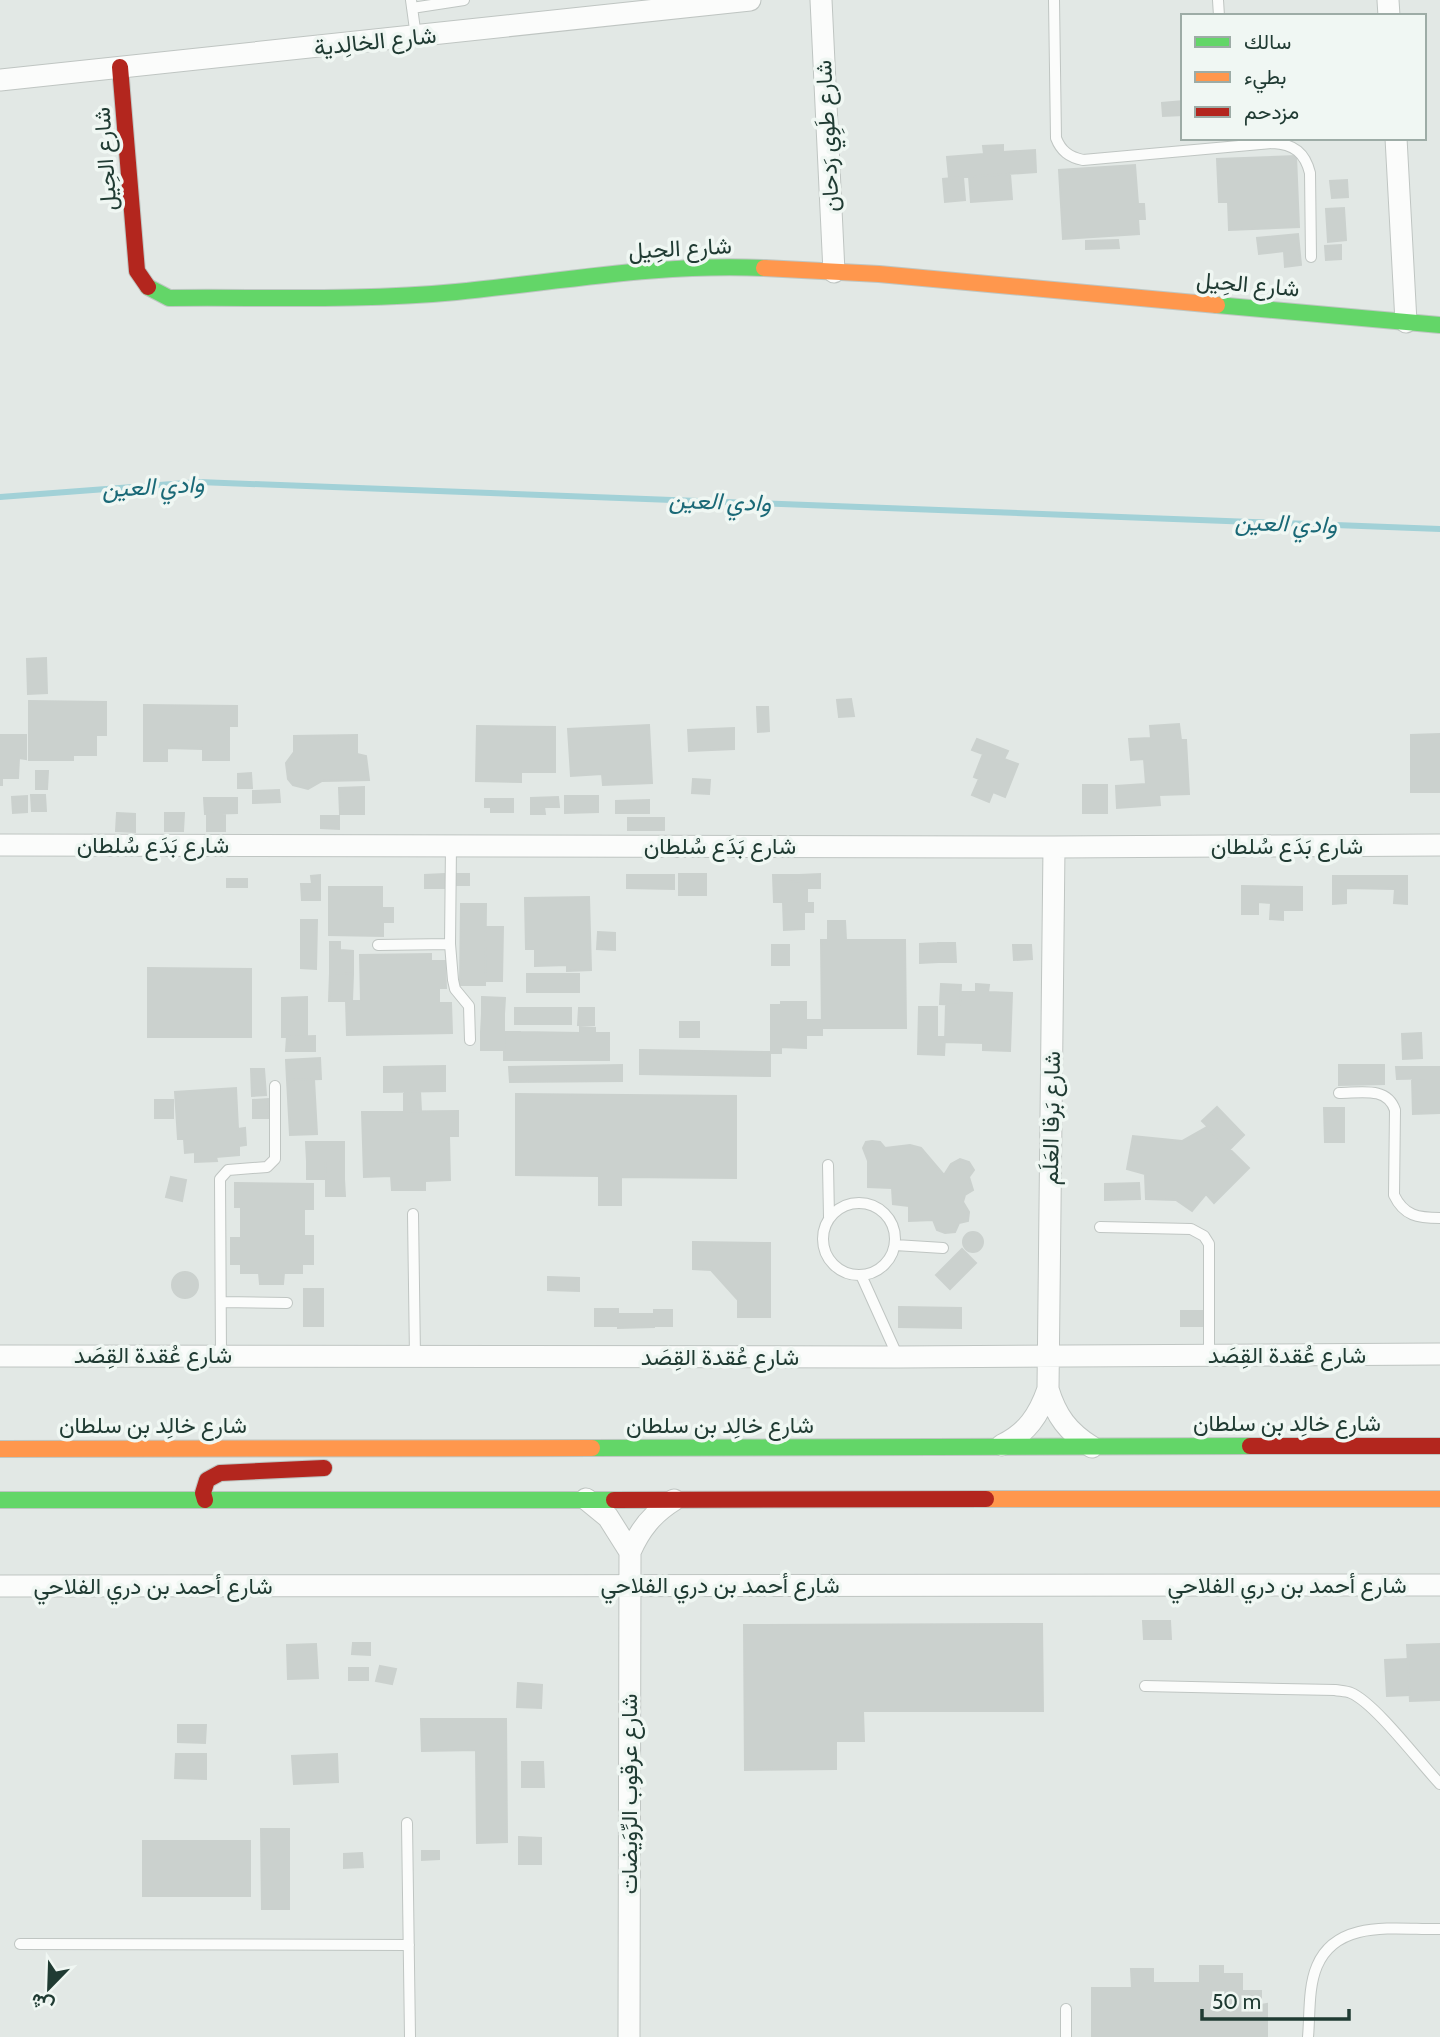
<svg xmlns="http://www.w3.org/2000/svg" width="1440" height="2037" font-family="Cabin,Vazirmatn,sans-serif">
	<rect width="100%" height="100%" fill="#e2e8e5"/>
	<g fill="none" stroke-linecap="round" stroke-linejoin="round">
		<path stroke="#a2d1d7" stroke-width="6" d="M0,497l199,-15 1241,47"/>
	</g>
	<path fill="#cbd1ce" stroke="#cbd1ce" stroke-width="2" d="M1183,101v14l-20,1 -1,-13z
		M1003,145v7l32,-2 1,22 -87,6 -2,-21 37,-3 -1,-8z
		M1296,156l3,71 -70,3 -1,-28h-9l-2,-43z
		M1135,165l3,39h6l1,15h-7l1,15 -76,5 -4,-69z
		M1010,174l2,25 -41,3 -2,-25z
		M963,177l2,23 -20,2 -2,-23z
		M1347,180l1,17 -16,1 -2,-17z
		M1344,208l2,32 -18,2 -2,-33z
		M1298,234l3,31 -16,2 -1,-16 -25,3 -2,-16z
		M1118,240l1,8 -33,1v-8z
		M1341,245v14l-15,1 -1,-14z
		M46,658l1,35 -19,1 -1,-35z
		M851,699l3,17 -15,1 -2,-17z
		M29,701l77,1v33h-10v20h-23v5h-44z
		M144,705l93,1v20h-8v34h-26v-11l-36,-1v13h-23z
		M757,707h11l1,24 -11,1z
		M1179,724l2,16h5l3,54 -30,1 1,10 -43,3 -1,-22 30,-2 -2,-25 -13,1 -2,-21 22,-1 -1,-12z
		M649,725l3,58 -49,2 -1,-11 -31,2 -3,-47z
		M477,726l78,1v45h-34v10l-45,-1z
		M734,728v21l-45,2 -1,-21z
		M1440,734v58h-29v-57z
		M0,735h26v24l-7,-1 -1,20h-16v7h-2z
		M357,735v19l9,2 3,24 -47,1 -14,8 -15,-4 -5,-6 -2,-16 8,-11v-16z
		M977,739l31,12 -4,8 14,5 -13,33 -12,-5 -4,10 -17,-7 7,-16 -5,-2 9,-23 -11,-4z
		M36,771h12l-1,18h-11z
		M251,773l1,15h-14v-14z
		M693,779l17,1 -1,14 -17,-1z
		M1083,785h24v28h-24z
		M364,787v27h-24l-1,-26z
		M279,790l1,12 -27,1v-12z
		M31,795h14l1,16h-14z
		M27,796v16l-14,1 -1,-16z
		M565,796h33v16l-33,1z
		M558,797l1,10h-15l1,7h-14v-16z
		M204,798h33v15l-32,1z
		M485,799h28v13h-22v-5h-6z
		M649,800v13h-33v-12z
		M117,813l18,1v18l-19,-1z
		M165,813h19l-1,18h-18z
		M207,815h18v16h-18z
		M321,816h18v13l-18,-1z
		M628,818h36v12h-36z
		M444,874v14h-19v-13z
		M457,874h12v11h-12z
		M679,874h27v21h-27z
		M820,874v14h-13v15h6v9h-9v17l-20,1 -1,-28h6v-20l11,-1v-6z
		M320,875v25h-18l-1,-16h11l-1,-8z
		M627,875h47v14l-47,-1z
		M773,875h27v6l-11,1v20h-15z
		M1333,876h74v28l-13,-1 1,-14 -49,-1v15l-13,1z
		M227,879h20v8h-20z
		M1242,886l60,1v23h-19v10l-13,-1 1,-16 -13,-1v12h-16z
		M329,887h53v21h-53z
		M589,897l2,73 -24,1v-6l-32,1v-17h-9l-1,-51z
		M461,904h25l-1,81h-25z
		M329,908h64v14h-10v14l-54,-1z
		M301,920h16l-1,49 -15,-1z
		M828,921h17l1,19h-18z
		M486,927h17l-1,54h-17z
		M598,932l17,1v17l-18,-1z
		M821,940h84l1,88h-84z
		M330,942h10v8l13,1v23l-23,-1z
		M938,943v19l-18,1v-19z
		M938,943h17l1,19h-18z
		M772,945h17v20h-17z
		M1013,945h18l1,14 -18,1z
		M431,954v7h14l1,27h-7v15h12l1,30 -105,2 -1,-34h15l-1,-46z
		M148,968l103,1v68h-103z
		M330,973l23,1 -1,27h-23z
		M527,974h52v18h-52z
		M941,984l20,1 -1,20 -20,-1z
		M976,984l13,1 -1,7 24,1 -2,58 -27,-1v-7l-38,-1 1,-37h14l1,-13h15z
		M307,997v40h-25v-39z
		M482,997l23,1 -1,16h-22z
		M781,1002h25v46l-25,-1z
		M771,1005h10v48h-10z
		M919,1007h18v30h8l-1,18 -26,-1z
		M515,1008h56v16h-56z
		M579,1008h15v17h-16z
		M482,1014h22v18h-23z
		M806,1020h16v15h-16z
		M680,1022h19v15h-19z
		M580,1027l15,1v5h14v27h-89v-28l60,1z
		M481,1032h23l1,18h-24z
		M504,1032h16v28h-16z
		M1421,1033l1,25 -19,1 -1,-25z
		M315,1036v15h-29l1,-14z
		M640,1050l130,2v24l-130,-2z
		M320,1058l1,21 -34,1 -1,-20z
		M622,1065v16l-112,1 -1,-15z
		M1339,1065h45v19l-45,1z
		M445,1066v25l-61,1v-25z
		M1396,1067h44v11l-43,1z
		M251,1069h13l2,26 -14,1z
		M1412,1078h28v35l-27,1z
		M314,1079l3,55 -27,1 -3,-55z
		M236,1088l2,41 7,-1 1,17 -7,1v9l-23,2 1,4 -22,1v-10l-10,1 -1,-14h-6l-3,-47z
		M420,1091l1,20h-17v-19z
		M516,1094l220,2v82l-115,-1v28h-22v-29l-83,-1z
		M268,1099l1,19h-16v-18z
		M155,1100h18v18h-18z
		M1217,1107l27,28 -14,14 -28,-28z
		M1324,1108h20v34h-19z
		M458,1111v25h-9l1,44 -25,1v9h-33l-1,-14 -27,1 -2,-65z
		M1207,1127l42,41 -35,35 -8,-9 -14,17 -16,-11 -30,-1 -1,-25 -18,-5 6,-33 49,5z
		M872,1141l8,1 5,6 25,-3 11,3 23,27 7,-11 9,-5 9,3 5,8 -5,7 4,13 -8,5 -2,7 6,10 -1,9 -9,2 -4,9 -10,1 -8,-3 -4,-10 -24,1v-15l-16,-2 -1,-16 -24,-1v-26l-5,-13 3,-6z
		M306,1142h19v19h-18z
		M325,1142h19v19h-19z
		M307,1161h18l1,18h-19z
		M325,1161h19v18h-18z
		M171,1177l15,3 -4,21 -16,-4z
		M326,1179h18l1,17h-19z
		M235,1183l78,1v25h-9v27h9v28h-11v9h-18l-1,11h-23l-1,-11h-18v-9h-10v-26h10v-31h-6z
		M1139,1183l1,16 -35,1v-16z
		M963 1242a10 10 0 1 1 20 0a10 10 0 1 1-20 0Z
		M693,1242l77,1v74h-32v-17l-27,-30 -18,-1z
		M962,1249l14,14 -26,26 -14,-14z
		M172 1285a13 13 0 1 1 26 0a13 13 0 1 1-26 0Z
		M548,1277l31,1v13l-31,-1z
		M304,1289h19v17h-19z
		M304,1306h19v20h-19z
		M899,1307l62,1v20l-62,-1z
		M595,1309h23v17h-23z
		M654,1310h18v16h-18z
		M1181,1311h23v15h-23z
		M618,1314h36v13l-36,1z
		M1143,1621h27l1,18h-27z
		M1042,1624l1,87h-180l1,30h-28v28l-91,1 -1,-145z
		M353,1643h17v12l-18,-1z
		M316,1644l2,34 -30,1 -1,-34z
		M1440,1644v56l-30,1 -3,-56z
		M1408,1659l2,36 -23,1 -2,-36z
		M380,1666l16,3 -4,15 -16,-3z
		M349,1668h19v12h-19z
		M518,1683l24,2 -1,23 -24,-1z
		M421,1719h85l1,123 -30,1 -1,-93 -54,1z
		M178,1725h28l-1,18 -27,-1z
		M176,1754h30v25l-31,-1z
		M337,1754l1,28 -44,2 -2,-28z
		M522,1762h21l1,25h-22z
		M261,1829h28v80h-27z
		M519,1837l22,1v26h-22z
		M143,1841h107v28h-107z
		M422,1851h17v8l-17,1z
		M362,1853l1,14 -19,1v-14z
		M143,1869h107v27h-107z
		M1200,1966h23v8h19v17h19v14l6,-1v33h-175v-49h40l-1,-19h22v14h47z"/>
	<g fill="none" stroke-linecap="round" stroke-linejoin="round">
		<g stroke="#bfc5c2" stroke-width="12">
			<path id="lane" d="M411,0l5,37
				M1054,0l2,138c5,13 13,19 27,22l190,-17c21,1 32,10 37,30l1,84
				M1218,0l1,16
				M412,8l52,-8
				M451,846l-1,98 3,36 2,9 14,17 1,34
				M378,945l72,-1
				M1339,1093c21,0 48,-7 56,17l-1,85c10,21 24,23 46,23
				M828,1165l1,52
				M823 1239a36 36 0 1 1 72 0a36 36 0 1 1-72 0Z
				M413,1214l2,143
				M1100,1227l91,2 13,7 5,8v112
				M895,1245l48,3
				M861,1275l37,82
				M221,1302l66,1
				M221,1355l-1,-176 8,-9 39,-3 8,-8v-73
				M1145,1686l190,4c5,1 11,1 16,3 24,10 69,70 89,91
				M407,1823l3,214
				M20,1944l389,1
				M1066,2037v-28
				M1308,2037c2,-22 0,-50 9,-71 20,-48 81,-36 123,-37"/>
		</g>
		<g stroke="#bfc5c2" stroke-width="23">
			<path id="street" d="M821,0l13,272
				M1388,0l1,16
				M0,80l750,-80
				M1396,138l10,184
				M0,845l1054,2 386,-2
				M1054,847l-6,542c8,27 20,43 44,58
				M0,1356l898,1 542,-3
				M1002,1445c25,-12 37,-30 46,-56
				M586,1499l22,18 22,35
				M0,1586l1440,-1
				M629,2037l1,-485c10,-23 23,-39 44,-52"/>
		</g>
		<g stroke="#bec6c2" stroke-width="18">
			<path id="fast" d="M148,287l21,11c95,-1 192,3 287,-6 102,-10 205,-29 308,-24
				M1217,305l223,20
				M592,1448l658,-2
				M0,1500h614"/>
		</g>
		<g stroke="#bec6c2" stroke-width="18">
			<path id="slow" d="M764,268l115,6 338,31
				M0,1449l592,-1
				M986,1499h454"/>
		</g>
		<g stroke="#bec6c2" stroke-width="18">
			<path id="jam" d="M120,67l17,204 11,16
				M1250,1446h190
				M205,1500l-2,-7 4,-13 13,-7 104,-5
				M614,1500l372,-1"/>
		</g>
		<use href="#lane" stroke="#fbfcfb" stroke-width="10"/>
		<use href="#street" stroke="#fbfcfb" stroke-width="21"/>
		<use href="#fast" stroke="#63d668" stroke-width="16"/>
		<use href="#slow" stroke="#ff974d" stroke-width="16"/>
		<use href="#jam" stroke="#b3261e" stroke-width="16"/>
	</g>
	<g text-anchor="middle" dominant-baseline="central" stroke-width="7" stroke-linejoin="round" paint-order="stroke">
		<g font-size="23" fill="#203b33" stroke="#f0f7f3">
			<text transform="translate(375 41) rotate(-6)">شارع الخالِدية</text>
			<text transform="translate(827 136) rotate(-93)">شارع طَوِي رَدحان</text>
			<text transform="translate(105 159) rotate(-94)">شارع الحِيل</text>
			<text transform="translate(680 248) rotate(-3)">شارع الحِيل</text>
			<text transform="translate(1248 284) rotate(5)">شارع الحِيل</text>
			<text x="153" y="845">شارع بَدَع سُلطان</text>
			<text x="720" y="846">شارع بَدَع سُلطان</text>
			<text x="1287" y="846">شارع بَدَع سُلطان</text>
			<text transform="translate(1051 1118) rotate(-89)">شارع بَرقا العَلَم</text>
			<text x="153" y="1355">شارع عُقدة القِصَد</text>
			<text x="1287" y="1355">شارع عُقدة القِصَد</text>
			<text x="720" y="1357">شارع عُقدة القِصَد</text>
			<text x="1287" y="1423">شارع خالِد بن سلطان</text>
			<text x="153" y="1425">شارع خالِد بن سلطان</text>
			<text x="720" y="1425">شارع خالِد بن سلطان</text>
			<text x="720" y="1585">شارع أحمد بن دري الفلاحي</text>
			<text x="1287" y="1585">شارع أحمد بن دري الفلاحي</text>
			<text x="153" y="1586">شارع أحمد بن دري الفلاحي</text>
			<text transform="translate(629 1794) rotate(-90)">شارع عرقوب الرِّوَيضات</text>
		</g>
		<g font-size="24" font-style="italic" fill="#1a6977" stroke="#f0f7f3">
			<text transform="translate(153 486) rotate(-3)">وادي العين</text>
			<text transform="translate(720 501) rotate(2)">وادي العين</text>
			<text transform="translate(1286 523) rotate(2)">وادي العين</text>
		</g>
	</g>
	<rect x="1181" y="14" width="245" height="126" fill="#f0f7f3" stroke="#9daca6" stroke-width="2"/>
	<rect x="1195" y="37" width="35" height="10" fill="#63d668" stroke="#9daca6" stroke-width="2"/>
	<text x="1244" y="49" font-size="21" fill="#203b33">سالك</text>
	<rect x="1195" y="72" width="35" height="10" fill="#ff974d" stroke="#9daca6" stroke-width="2"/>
	<text x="1244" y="84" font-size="21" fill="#203b33">بطيء</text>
	<rect x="1195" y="107" width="35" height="10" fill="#b3261e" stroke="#9daca6" stroke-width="2"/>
	<text x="1244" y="119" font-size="21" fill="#203b33">مزدحم</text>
	<g transform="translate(49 1988) rotate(203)" stroke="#f0f7f3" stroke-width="5" paint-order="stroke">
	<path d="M0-5L12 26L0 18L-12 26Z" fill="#203b33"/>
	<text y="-10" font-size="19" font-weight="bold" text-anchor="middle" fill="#203b33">ش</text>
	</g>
	<path d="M1202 2009v10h147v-10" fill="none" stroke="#203b33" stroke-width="3.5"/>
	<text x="1212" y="2009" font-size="21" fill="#203b33" stroke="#f0f7f3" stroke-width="5" paint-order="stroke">50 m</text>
</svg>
